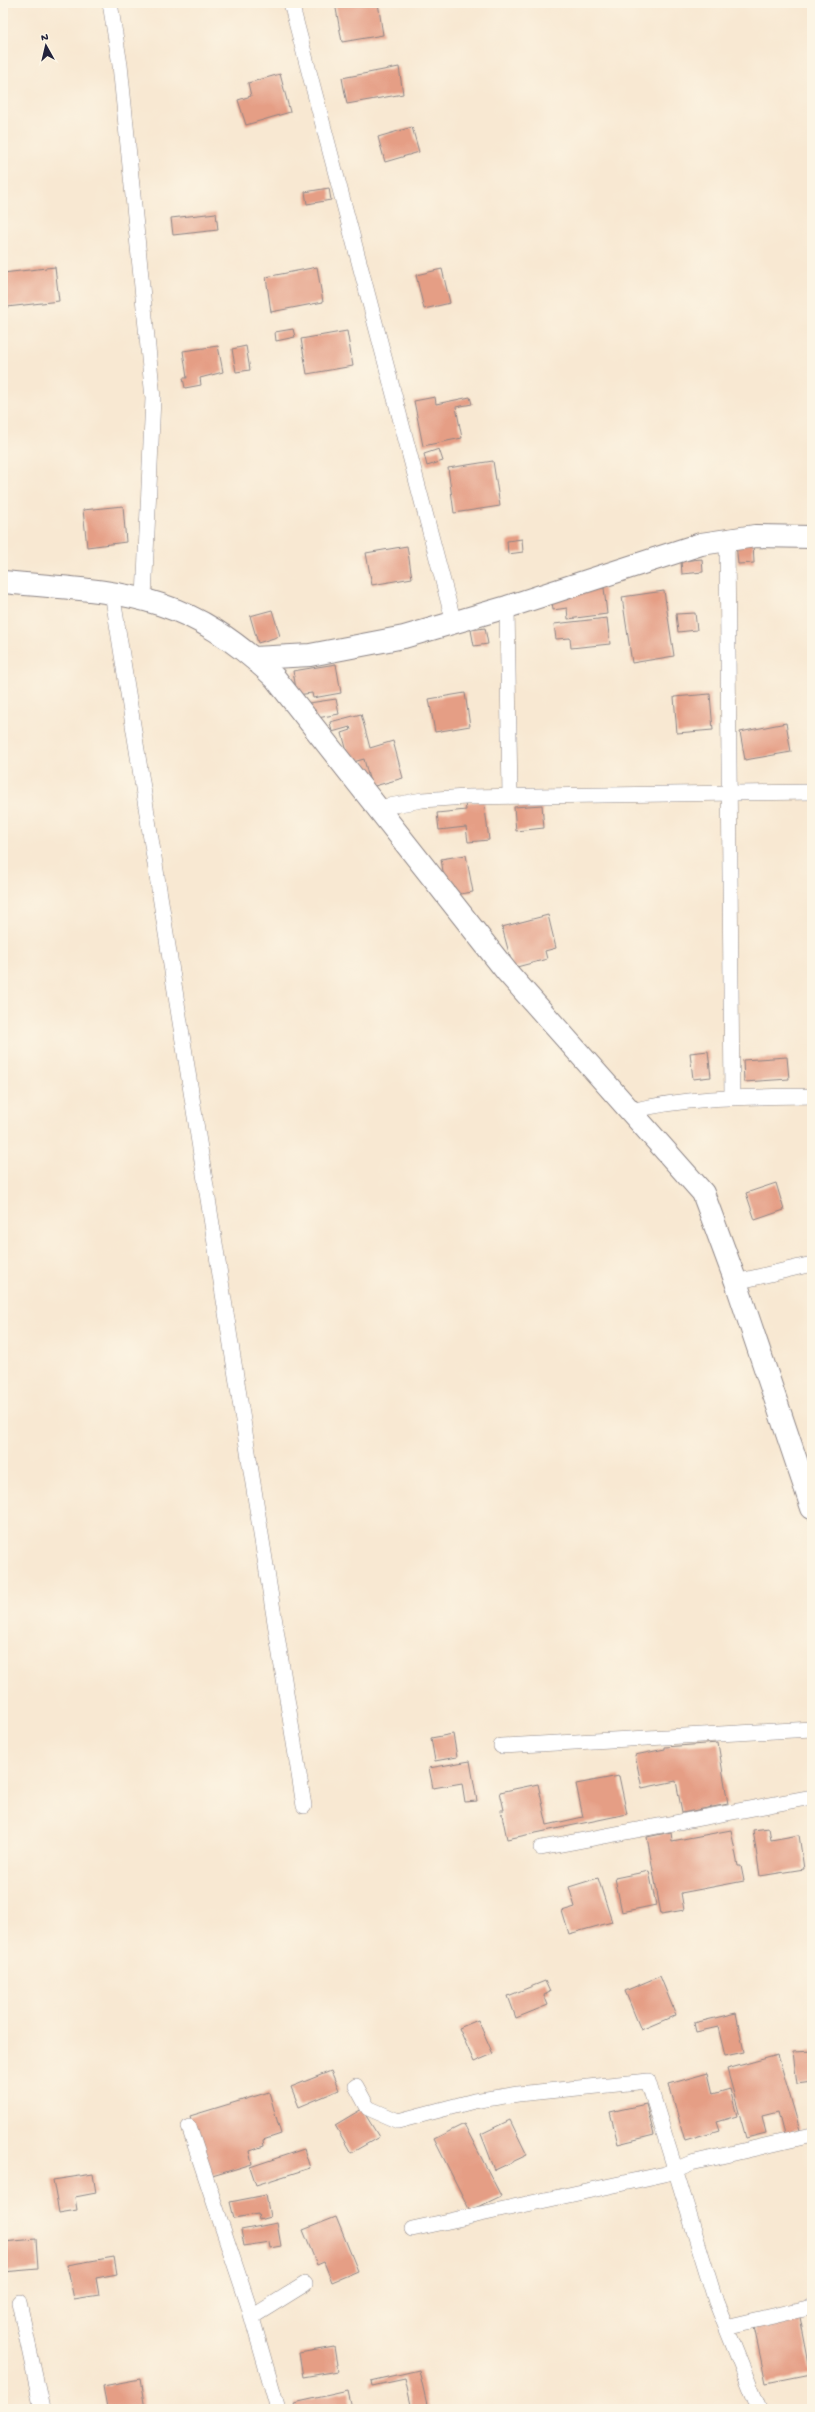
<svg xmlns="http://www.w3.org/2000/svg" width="815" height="2412" font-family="'Gochi Hand',sans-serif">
	<rect width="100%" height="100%" fill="#fcf5e5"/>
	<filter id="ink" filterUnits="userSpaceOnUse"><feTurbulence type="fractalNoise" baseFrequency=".025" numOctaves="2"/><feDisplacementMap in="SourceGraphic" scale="8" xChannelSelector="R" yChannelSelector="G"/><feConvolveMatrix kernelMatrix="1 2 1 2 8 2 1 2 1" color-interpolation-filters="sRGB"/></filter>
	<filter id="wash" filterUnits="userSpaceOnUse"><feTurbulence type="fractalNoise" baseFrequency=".012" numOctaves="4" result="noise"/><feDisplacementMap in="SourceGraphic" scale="16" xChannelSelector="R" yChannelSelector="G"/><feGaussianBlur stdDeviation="0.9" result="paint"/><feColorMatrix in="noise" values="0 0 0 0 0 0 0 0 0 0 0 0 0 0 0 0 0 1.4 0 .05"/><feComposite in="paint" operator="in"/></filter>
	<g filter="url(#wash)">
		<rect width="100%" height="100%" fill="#f8e8d2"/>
		<g id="blocks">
			<path fill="#e59e85" d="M335,3h43l5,32 -41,7z
				M399,67l4,27 -56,10 -5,-26z
				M280,74l10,38 -44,13 -8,-25 13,-4 -3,-13z
				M412,127l7,25 -34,10 -7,-25z
				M329,188l2,12 -24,4 -2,-12z
				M216,213l2,17 -45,5 -2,-17z
				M55,267l4,34 -52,6 -4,-34z
				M317,267l6,35 -52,10 -5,-35z
				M442,269l8,34 -26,6 -8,-34z
				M293,329l2,8 -19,4 -1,-9z
				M347,331l6,35 -46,8 -6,-35z
				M218,346l5,26 -23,6 1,7 -16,3 -2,-10h4l-4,-27z
				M246,346l4,24 -14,2 -4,-23z
				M435,397l1,7 34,-7 2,7 -16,3 6,31 -39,8 -9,-45z
				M439,449l4,12 -16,5 -3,-12z
				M493,461l7,45 -46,7 -6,-45z
				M123,506l3,36 -39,5 -4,-37z
				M522,539l1,13 -15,2 -1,-13z
				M753,542l1,21 -16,1 -2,-21z
				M407,546l5,32 -40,7 -6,-32z
				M702,559l1,13 -21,2 -1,-13z
				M604,588l3,26 -39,5 -1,-11 -14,2 -2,-16z
				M664,591l10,65 -42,7 -10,-66z
				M272,610l8,26 -22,7 -8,-27z
				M695,613l2,17 -19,2 -2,-18z
				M607,618l3,26 -39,4 -1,-10 -14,1 -2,-15z
				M485,628l3,16 -14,2 -3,-16z
				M336,664l5,29 -28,5 -1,-5 -15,2 -4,-24z
				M465,693l5,33 -35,6 -6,-33z
				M710,694l3,36 -36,3 -3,-36z
				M336,699l3,15 -27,5 -3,-16z
				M361,714l9,34 23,-7 10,37 -32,9 -7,-28 -14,4 -8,-30 9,-3 -1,-3 -18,5 -2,-10z
				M786,723l5,29 -46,8 -5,-28z
				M484,801l5,39 -21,2 -2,-15 -27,3 -2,-17 29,-3 -1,-7z
				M542,805l2,23 -28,3 -2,-24z
				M466,855l7,37 -26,4 -6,-37z
				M548,915l8,33 -11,3 2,8 -34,9 -11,-41z
				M708,1051l3,26 -18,2 -3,-26z
				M787,1057l2,22 -45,3 -1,-22z
				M776,1183l8,27 -29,10 -9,-27z
				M453,1734l4,23 -22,4 -4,-23z
				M718,1743l10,61 -46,9 -6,-32 -34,7 -7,-33 30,-6v-2z
				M470,1761l7,40 -12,1 -3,-19 -29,5 -4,-20z
				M619,1776l8,38 -120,25 -6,-29h3l-4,-18 38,-8 9,41 36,-8 -7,-33z
				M769,1828l2,12 28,-5 5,34 -44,7 -7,-46z
				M731,1830l7,36h3l3,15 -63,12 3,17 -23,4 -14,-77 24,-5 1,9z
				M649,1871l7,34 -34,7 -7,-34z
				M598,1878l14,44 -43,12 -7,-23 13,-4 -6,-20z
				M660,1976l16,39 -35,15 -16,-39z
				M545,1981l5,11 -6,3 4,10 -32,13 -8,-22z
				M736,2013l8,39 -19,4 -7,-29 -22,5 -2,-9z
				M478,2020l15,34 -19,8 -15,-34z
				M812,2051v31l-15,2 -4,-32z
				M778,2055l22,75 -16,5 -6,-23 -16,4 4,17 -20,5 -19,-69z
				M331,2071l8,19 -40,17 -8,-20z
				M708,2073l5,21 17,-5 7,27 -21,6 3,9 -34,10 -16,-57z
				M269,2092l12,42 -18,6 1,6 -15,5 3,13 -43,13 -19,-61z
				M646,2104l8,31 -36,9 -8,-32z
				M362,2109l17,28 -28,16 -16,-28z
				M510,2120l17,35 -32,15 -14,-36z
				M464,2124l37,72 -31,15 -36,-72z
				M304,2149l6,19 -54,17 -6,-18z
				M93,2174l3,19 -21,4 2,13 -18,3 -6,-33z
				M266,2195l4,22 -11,3 -1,-6 -24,4 -4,-16z
				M336,2217l22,54 -26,11 -8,-20 -7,3 -14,-35z
				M277,2223l4,23 -11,2 -1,-6 -25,4 -3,-16z
				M36,2239l2,30 -35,3v-30z
				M114,2257l3,17 -21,4 3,17 -25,4 -7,-34z
				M800,2317l11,57 -45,9 -12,-56z
				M334,2347l4,24 -35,6 -4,-24z
				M419,2370l9,39h-16l-7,-30 -33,7 -1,-5z
				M140,2379l5,30h-38l-4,-23z
				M348,2391l4,18h-56l-2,-6z"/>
		</g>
	</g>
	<g filter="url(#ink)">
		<use href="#blocks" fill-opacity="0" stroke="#8d8586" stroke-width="1"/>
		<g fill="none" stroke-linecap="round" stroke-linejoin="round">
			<g stroke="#8d8586" stroke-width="16">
				<path id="street" d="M110,3l10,62 33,333 -9,200
					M291,3l163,620
					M727,539l5,558
					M112,592l192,1214
					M507,607l3,189
					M378,808l44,-8 44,-3 346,-5
					M631,1111c59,-15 121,-14 181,-15
					M736,1282l76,-18
					M501,1746l311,-17
					M541,1848l271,-51
					M356,2086l12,22 30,13 76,-20 44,-7 130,-13 68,221 43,107
					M189,2127l59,177 30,105
					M412,2229l253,-55 26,-11 121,-28
					M19,2302l23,107
					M252,2317l53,-33
					M726,2327l86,-20"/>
			</g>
			<g stroke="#8d8586" stroke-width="24">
				<path id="secondary" d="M3,582c119,11 180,8 272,96l232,294 196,221 33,89 76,226
					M254,658l56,-3 94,-18 103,-30 194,-63 54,-8 57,1"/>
			</g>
			<use href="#street" stroke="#fff" stroke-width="15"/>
			<use href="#secondary" stroke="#fff" stroke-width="22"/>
		</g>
	</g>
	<rect width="815" height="2412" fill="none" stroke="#fcf5e5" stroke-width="16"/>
	<g transform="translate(46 46) rotate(352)" stroke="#fcf5e5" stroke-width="3" paint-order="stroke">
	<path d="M0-3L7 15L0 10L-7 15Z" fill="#22223b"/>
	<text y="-6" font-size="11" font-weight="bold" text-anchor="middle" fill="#22223b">N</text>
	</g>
</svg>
